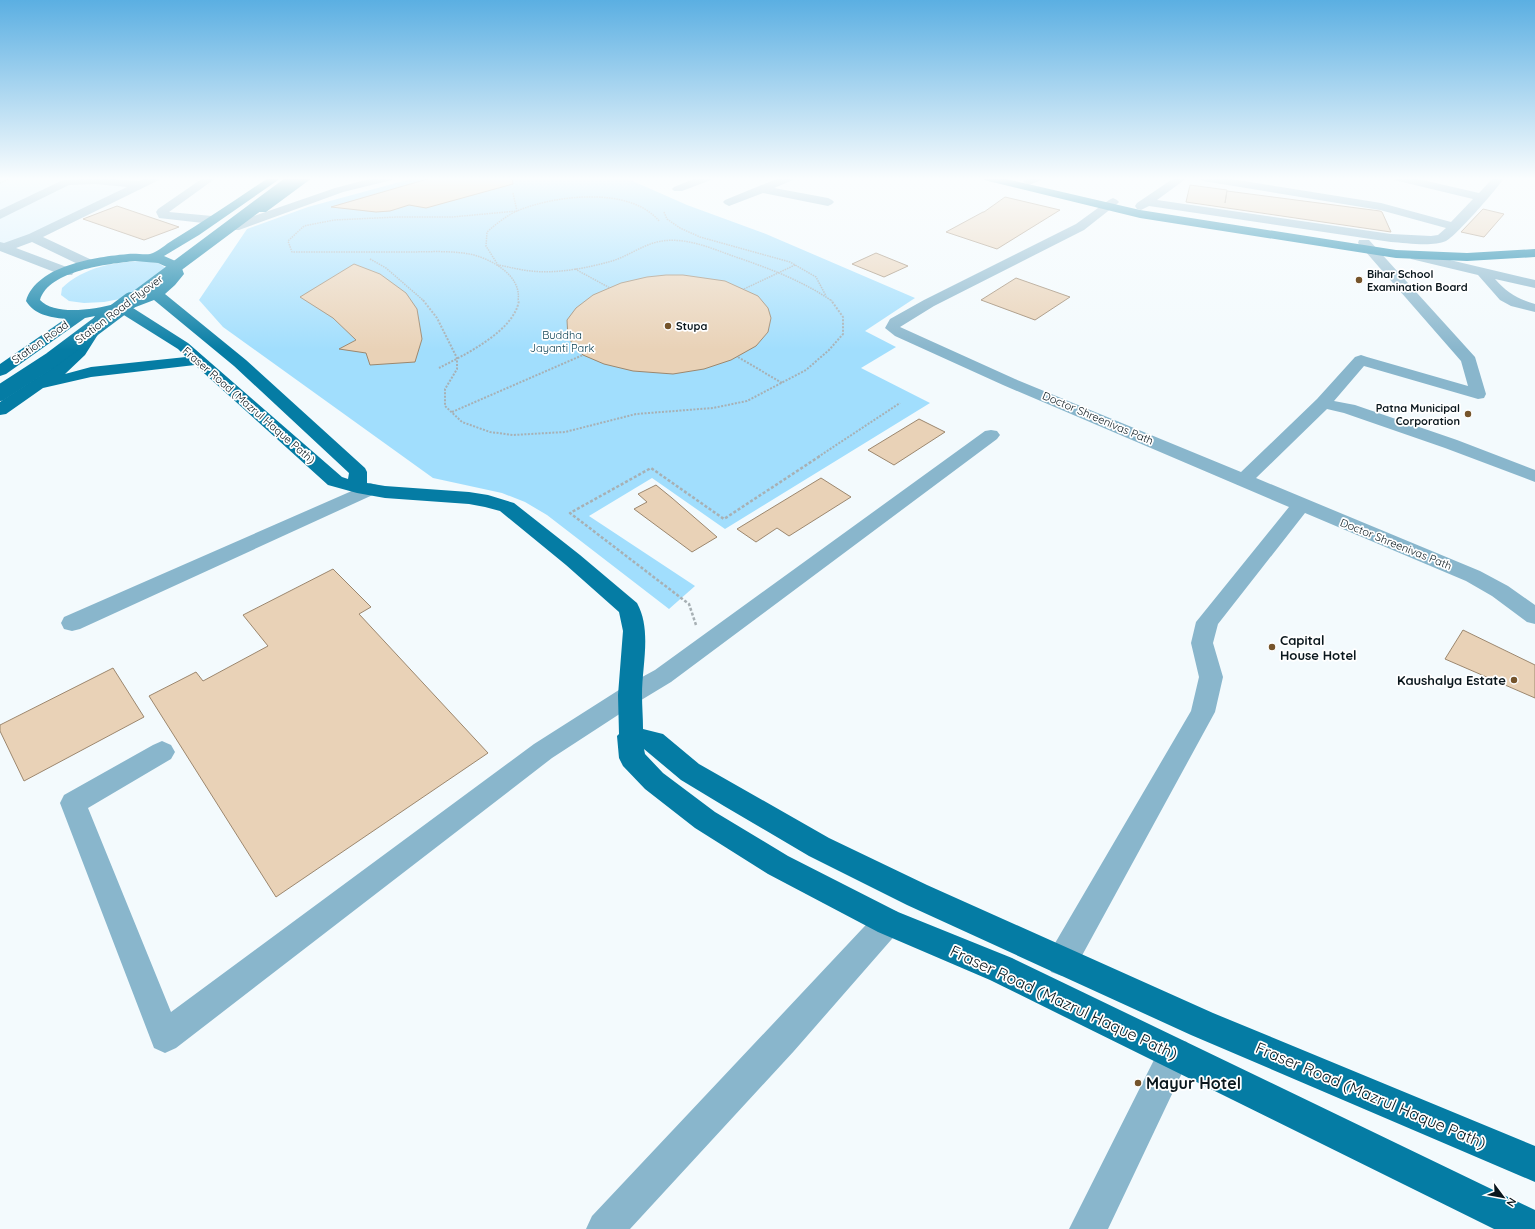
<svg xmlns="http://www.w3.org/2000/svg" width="1535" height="1229" font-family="Quicksand,sans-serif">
	<rect width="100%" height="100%" fill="#f3fafd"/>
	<path fill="#d7f1fe" d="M0,178h150l-118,64 -32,7z"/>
	<path fill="#a1defd" d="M414,178h212l61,27 79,29 149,64 -50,33 31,16 -35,21 69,35 -205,126 -73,-51 -63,38 106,70 -26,23 -122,-94 -22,-13 -23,-9 -69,-15 -210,-151 -24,-27 48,-71 61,-22z
		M144,261l14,2 8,5 -41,30 -21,4 -20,1 -15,-2 -8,-6 1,-7c22,-21 52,-26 82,-27z"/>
	<path fill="#e9d2b7" stroke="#9c876e" d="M431,178h81l1,6 -87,24 -17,-3 -19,6 -14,1 -45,-5z
		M1190,185l37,5 -2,13 2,-12 153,20 2,1 9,20 -205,-30z
		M1005,197l55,13 -63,39 -51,-17 37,-20h1z
		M117,206l62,21 -35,13 -61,-21z
		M1483,209l21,5 -20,23 -23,-5z
		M876,253l32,13 -24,11 -32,-13z
		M354,264l26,10 26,19 11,16 5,30 -7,23 -45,3 -4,-12 -27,-4 17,-9 -23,-22 -33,-21z
		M666,275h17l42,6 33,15 10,12 3,10 -3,14 -12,14 -25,14 -27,9 -31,5 -40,-3 -29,-7 -21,-9 -15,-17 -1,-18 9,-12 17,-13 28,-12 26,-6z
		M1016,278l54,19 -35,23 -54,-20z
		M919,419l26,13 -51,33 -26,-15z
		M821,478l30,19 -62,39 -12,-8 -21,14 -19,-13z
		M656,485l16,13 45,39 -25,15 -58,-43 13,-7 -9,-8z
		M333,569l38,38 -12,7 129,139 -212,144 -127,-201 47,-24 7,9 65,-35 -25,-31z
		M1463,630l72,35v33l-90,-39z
		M113,668l31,49 -120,64 -24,-50v-6z"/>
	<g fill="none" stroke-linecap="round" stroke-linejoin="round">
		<path stroke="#a7b0b4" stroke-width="1.5" stroke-dasharray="1.5 1" stroke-linecap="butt" d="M0,179l2,-1
			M0,183l11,-5
			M513,193l4,18 -65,6h-55l-63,3 -30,6 -16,15 4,11c39,0 77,0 115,0 22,0 46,-2 67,3 21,6 48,22 44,46
			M664,212l3,7 13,9 20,9 90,25 26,15 10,19
			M659,221c-29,-35 -104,-26 -142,-10 -11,5 -21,13 -30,21l-1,14 12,19c11,2 22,5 33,6 26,3 56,-3 81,-10 16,-5 29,-15 45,-19 26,-6 51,5 76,14 35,12 68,24 99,45
			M370,259l16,9 38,33
			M575,269l35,19
			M744,289l51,-24"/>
		<path stroke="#a7b0b4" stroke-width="2" stroke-dasharray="2 1.5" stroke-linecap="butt" d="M423,300l14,18 20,40v11l-12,20v17l17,16 28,10 23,3 52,-3 71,-18 77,-6 34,-7 59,-31 23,-20 14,-16v-17l-12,-17
			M738,357l44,26
			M439,368c25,-13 76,-37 80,-68
			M452,412l131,-57
			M818,457l82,-54"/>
		<path stroke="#a7b0b4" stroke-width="2.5" stroke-dasharray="3 2" stroke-linecap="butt" d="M696,625l-7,-21 -119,-91 81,-45 73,51 96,-63"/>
		<path fill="#89b6cc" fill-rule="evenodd" d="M101,178l38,3 7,-3h14l-1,2 -116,57 51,24 2,3 -2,3h-10l-52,-25 -16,6 56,21 2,3 -2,3h-10l-62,-24v-9l4,1 25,-9 98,-47 -32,-3 -26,1 -69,34v-9l63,-30z
			M203,178h13l-47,34 43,4 4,1 2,3 -2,3 -4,1 -53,-6 -3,-6 2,-3z
			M373,178h20l-1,2 -49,12 -104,38h-8l-2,-3 2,-3 104,-36z
			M696,178h16l-1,2 -29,11h-8l-2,-2 2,-2z
			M779,178h15l-1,2 -19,8 54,10 4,2 2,2 -2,2 -4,2 -65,-13 -34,13 -4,-2 -2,-2 2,-2z
			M1028,178h14l-1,2 -12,5 -6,-3z
			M1174,178h13l-30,22 234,34 40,2 7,-1 8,-7 -66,-18 -177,-29 -5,-3h27l156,25 70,19 22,-23 -79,-19 -1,-2h21l65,15 14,-15h11c-7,11 -49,59 -58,63 -13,6 -40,2 -55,1l-242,-36 -8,4 -4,-1 -2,-3 2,-3z
			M1113,198l4,2 2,2 -2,2 -33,26 -150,76 -34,21 115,52 226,93 76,-73 38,-42 6,-2 6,2 101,29 -7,-25 -103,-118 1,-3h10l106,117 11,37 -2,4 -6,1 -114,-33 -30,35 21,4 102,35 78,30v12l-90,-34 -101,-35 -17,-4 -71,69 224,93 28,15 27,19v19l-8,-2 -35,-26 -26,-15 -161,-68 -87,111 -5,19 10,34 -8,35 -142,260 -11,4 -11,-4 -4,-11 4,-11 140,-239 8,-34 -8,-34 5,-21 93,-115 -286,-122 -108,-49 -10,-8 5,-9 34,-19 152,-76 33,-24z
			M1416,252l119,28v8l-40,-9c12,14 23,20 40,25v8l-24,-6 -11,-6 -22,-25 -67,-16 -2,-3 2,-3z
			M991,430l6,1 3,4 -3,4 -326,243 -33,20 -86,56 -376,290 -11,5 -11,-5 -94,-245 4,-8 89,-50 9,-4 9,4 4,7 -4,7 -83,49 83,204 363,-268 88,-56 33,-18 330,-239z
			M370,483l7,2 2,4 -2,4 -297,136 -8,2 -8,-2 -3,-6 3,-6z
			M888,908l10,4 5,10 -5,10 -104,119 -164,178h-44l6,-13 178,-189 108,-115z
			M1175,1038l12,4 4,12 -83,175h-39l94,-187z"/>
		<path fill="#057ca4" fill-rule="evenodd" d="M268,178h13l-82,57 -35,21 16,7 4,11 -9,11 -10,9 81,66 119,108 2,4v11l18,3 84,6 19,3 26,8 66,52 57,48c15,27 5,62 5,92 0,11 1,22 1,34l20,5 36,30 130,74 98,47 286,128 322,133v36l-344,-147 -284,-130 -98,-49 -85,-50 -43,-26 -37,-31 1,5 18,19 52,39 73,44 110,56 114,46 523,252v19h-41l-504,-249 -112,-48 -110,-58 -73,-46 -50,-39 -22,-23 -4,-8 -2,-22 2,-2 -1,-39 5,-64 -4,-19 -53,-47 -66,-54 -15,-4 -16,-3 -84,-6 -28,-5 -29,-8 -133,-120 -104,12 -48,11 -37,26 -6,1v-13l52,-34 22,-19 21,-33 -10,2 -79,56 -6,2v-12l65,-45c-16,-2 -30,-4 -39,-18 11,-36 70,-44 102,-47 7,-1 16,1 22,0 8,-2 16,-10 23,-14 33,-20 64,-41 95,-62zM135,261l23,2 11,5 1,6c-5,6 -11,12 -18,16 -23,13 -91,32 -112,10 9,-30 68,-36 95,-39zM154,300l80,66 115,107 -1,6 -6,-2 -154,-134 -55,-35zM119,312l59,37 8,8 -95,10 -26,7 20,-19 24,-38 -2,-3z
			M299,178h13l-46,34h-8l-2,-3 2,-3z
			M983,178h19l138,32 256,40 71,3 68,-4v8l-68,4 -71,-3 -256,-40 -156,-38z"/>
		<path stroke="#057ca4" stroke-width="12" d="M130,301l165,-123"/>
		<path stroke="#057ca4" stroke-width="16" d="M0,393l51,-33 80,-60"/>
	</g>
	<linearGradient id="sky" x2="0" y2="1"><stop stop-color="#5bafe2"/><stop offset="0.51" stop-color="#fafdfe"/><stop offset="1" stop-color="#fafdfe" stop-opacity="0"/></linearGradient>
	<rect width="1535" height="350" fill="url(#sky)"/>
	<g fill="#75542b" stroke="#fff" stroke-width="1.5">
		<circle cx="1359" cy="280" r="4"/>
		<circle cx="668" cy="326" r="4"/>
		<circle cx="1468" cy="414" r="4"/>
		<circle cx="1272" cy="647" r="4"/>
		<circle cx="1514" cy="680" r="4"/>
		<circle cx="1138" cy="1083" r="4"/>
	</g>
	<g text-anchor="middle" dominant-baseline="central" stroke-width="3.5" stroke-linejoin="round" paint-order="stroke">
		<g font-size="11" font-weight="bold" fill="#0a171d" stroke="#fff" text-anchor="start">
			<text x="1367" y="274">Bihar School<tspan x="1367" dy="13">Examination Board</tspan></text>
			<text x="676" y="326">Stupa</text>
			<text x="1460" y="408" text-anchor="end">Patna Municipal<tspan x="1460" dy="13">Corporation</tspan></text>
		</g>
		<g font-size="11" fill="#0a171d" stroke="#fff">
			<text transform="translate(119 309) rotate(-37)">Station Road Flyover</text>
			<text transform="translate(40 342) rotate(-35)">Station Road</text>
			<text transform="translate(249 405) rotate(41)">Fraser Road (Mazrul Haque Path)</text>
			<text transform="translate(1098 418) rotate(23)">Doctor Shreenivas Path</text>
			<text transform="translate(1396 544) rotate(22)">Doctor Shreenivas Path</text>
		</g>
		<g font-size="11" fill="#073d51" stroke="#fff">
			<text x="562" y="335">Buddha<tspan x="562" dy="13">Jayanti Park</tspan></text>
		</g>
		<g font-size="13" font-weight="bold" fill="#0a171d" stroke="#fff" text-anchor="start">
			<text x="1280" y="640">Capital<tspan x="1280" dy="15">House Hotel</tspan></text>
			<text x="1506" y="680" text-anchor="end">Kaushalya Estate</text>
		</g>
		<g font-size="16" fill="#0a171d" stroke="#fff">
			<text transform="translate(1064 1002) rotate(25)">Fraser Road (Mazrul Haque Path)</text>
			<text transform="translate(1371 1095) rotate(23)">Fraser Road (Mazrul Haque Path)</text>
		</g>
		<g font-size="16" font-weight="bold" fill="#0a171d" stroke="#fff" text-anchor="start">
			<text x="1146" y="1083">Mayur Hotel</text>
		</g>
	</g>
	<g transform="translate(1503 1197) rotate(122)" stroke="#ffffff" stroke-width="3" paint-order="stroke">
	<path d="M0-3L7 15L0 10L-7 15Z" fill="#0a171d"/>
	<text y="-6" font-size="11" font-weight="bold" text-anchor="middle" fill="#0a171d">N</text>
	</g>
</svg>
